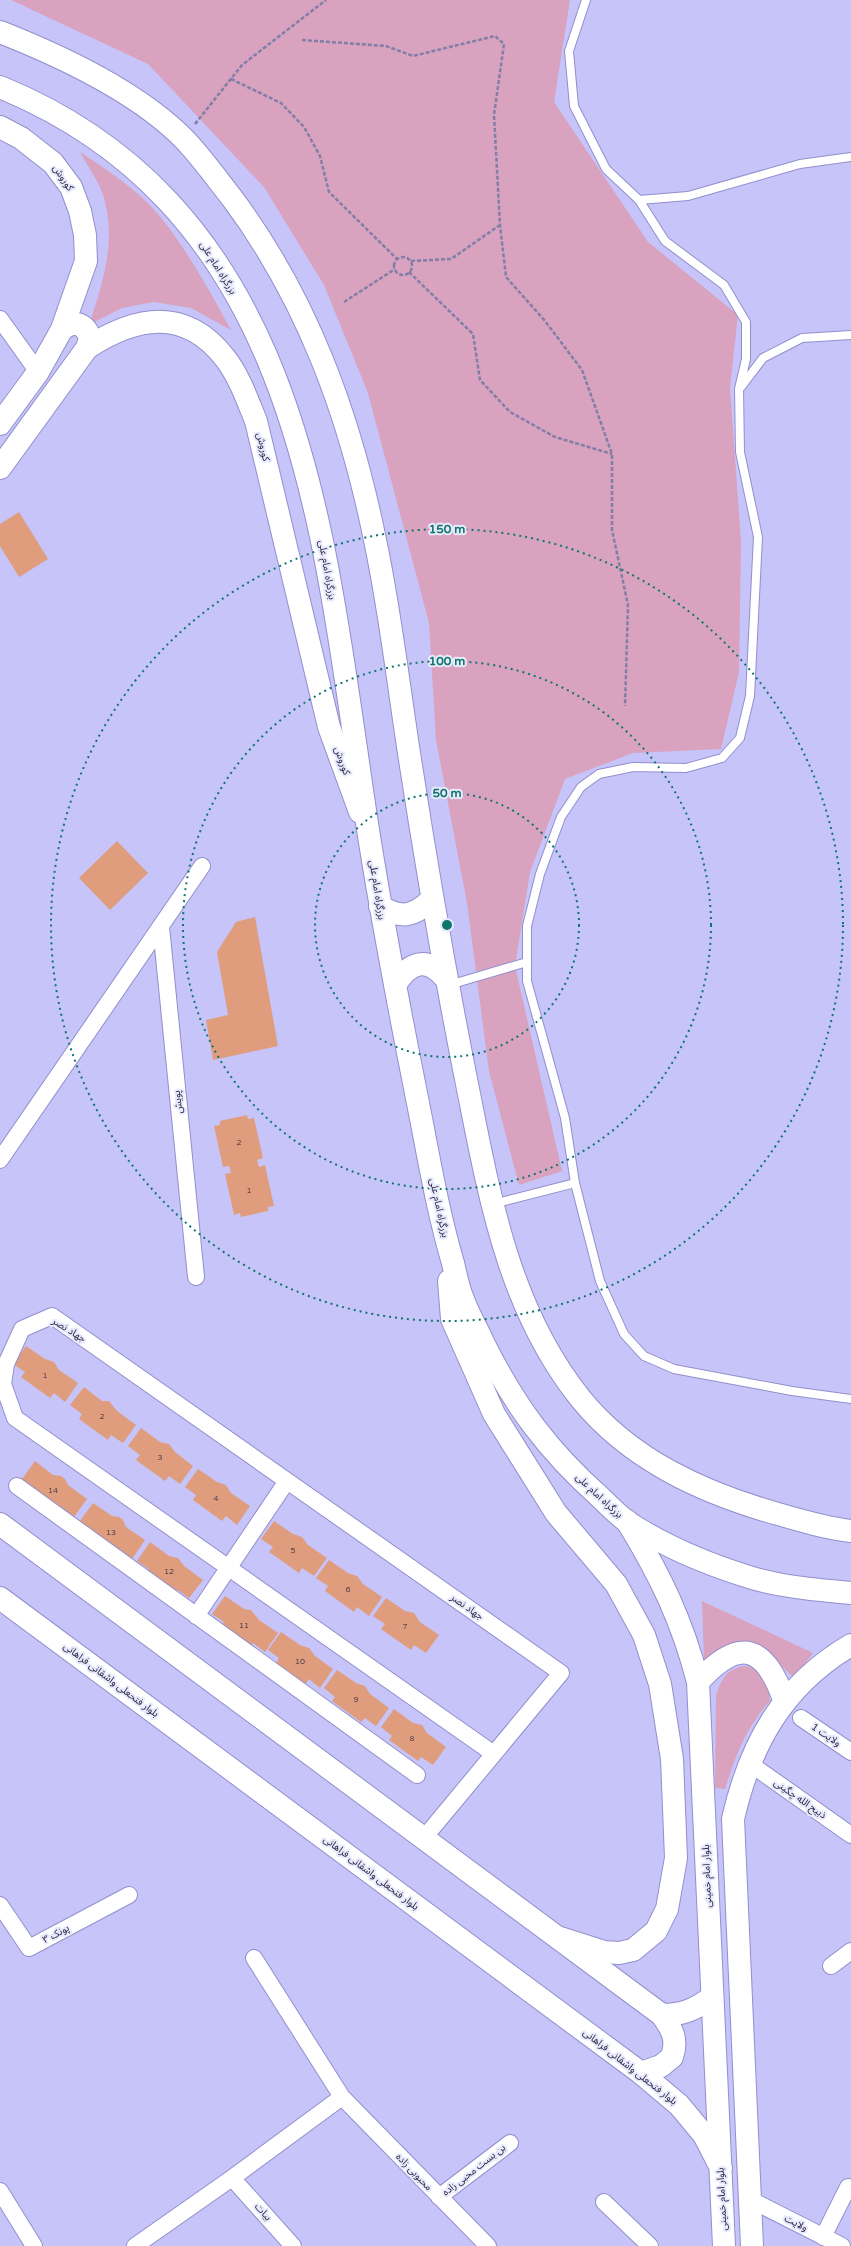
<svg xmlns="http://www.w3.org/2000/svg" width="851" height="2246" font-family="'Varela Round','Noto Sans Arabic',sans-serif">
	<rect width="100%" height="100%" fill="#c6c4f8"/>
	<path fill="#d9a2bf" d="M11,0h559l-16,102 94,140 90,73 -8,73 11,153 -2,131 -18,77 -88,4 -68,26 -35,93 -15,94 47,205 -43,14 -30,-114 -22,-168 -31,-163 -7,-117 -61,-230 -44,-108 -60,-98 -116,-123z
		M80,152c27,18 57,37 78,62 29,35 51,76 73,116l-40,-22 -37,-6 -32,6 -33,17c14,-43 29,-87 13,-133 -5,-13 -15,-27 -22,-40z
		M702,1601l111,52 -19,25c-18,-17 -41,-44 -69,-32 -7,4 -14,10 -21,15z
		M746,1666c18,4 23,18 24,35 -23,25 -35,55 -45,88l-10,-1 1,-92c5,-17 12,-29 30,-30z"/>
	<path fill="#df9d7d" d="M19,512l29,47 -29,18 -19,-31v-22z
		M117,841l31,32 -38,37 -31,-32z
		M255,917l23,129 -65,14 -7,-40 22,-5 -11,-63 19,-30z
		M247,1115l1,4 6,-1 9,40 -6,2 1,3 1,4 6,-2 9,41 -6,1v4l-27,6 -1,-4 -6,2 -9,-41 6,-1 -1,-4 -1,-3 -6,1 -9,-41 6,-1v-4z
		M26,1346l19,13 9,3 5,8 19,13 -13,19 -11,-9 -4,5 -29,-21 4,-5 -12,-8z
		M84,1387l18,14h7l8,10 19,14 -13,18 -12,-8 -3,5 -29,-21 3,-5 -12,-9z
		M141,1428l19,14 9,2 6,8 18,14 -13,18 -11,-8 -4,5 -29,-21 4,-5 -12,-9z
		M35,1461l18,14 8,1 4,3 3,6 19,14 -13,18 -11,-8 -4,5 -26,-26 -11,-9z
		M198,1469l19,13 9,3 5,8 19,13 -13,19 -11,-9 -4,5 -29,-21 3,-5 -11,-8z
		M93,1503l19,13 7,1 4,3 3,7 19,13 -13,19 -11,-9 -4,5 -29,-21 3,-5 -11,-8z
		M274,1521l19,13 9,3 6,8 19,13 -13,18 -12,-8 -3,5 -30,-21 4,-5 -12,-8z
		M150,1542l19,14 9,2 6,8 19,14 -14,18 -11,-8 -4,5 -29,-21 4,-5 -12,-8z
		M329,1560l19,13 9,3 6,8 19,13 -13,19 -12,-9 -3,5 -29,-21 3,-5 -12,-8z
		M225,1596l19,13 7,1 8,10 19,13 -13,19 -12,-9 -4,5 -29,-21 4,-5 -12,-8z
		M386,1598l19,13 9,2 6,9 19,13 -13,18 -12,-8 -3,5 -30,-21 4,-5 -12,-8z
		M281,1632l19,13 9,3 6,8 18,13 -13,19 -11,-9 -4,5 -29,-21 3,-5 -11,-8z
		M337,1670l19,13 9,3 5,8 19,14 -13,18 -11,-8 -4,4 -29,-21 3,-4 -11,-9z
		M394,1709l19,14 9,2 5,8 19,14 -13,18 -12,-8 -3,4 -29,-21 3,-4 -11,-9z"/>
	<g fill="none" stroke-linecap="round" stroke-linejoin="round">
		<g stroke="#928fcd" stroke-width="10">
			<path id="lane" d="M639,200l49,-4 112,-32 51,-7
				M741,387l22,-29 39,-20 49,-3
				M449,985l78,-23
				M575,1183l25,98 24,53 20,22 30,13 118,22 59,8
				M493,1204l82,-21 -10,-65 -38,-137v-55l13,-52 21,-57 20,-30 18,-13 34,-7 53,1 36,-10 18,-20 10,-42 8,-159 -18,-85 -1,-63 7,-30v-37l-22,-37 -59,-44 -26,-41 -33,-31 -32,-63 -5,-55 17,-51"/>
		</g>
		<g stroke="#928fcd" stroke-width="18">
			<path id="street" d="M0,319l38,53
				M161,927l35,350
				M0,1160l202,-294
				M17,1486l400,289
				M196,1616l91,-135
				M801,1718l50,34
				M749,1763l102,72
				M424,1838l137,-165 -509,-357 -30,13 -16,35 -3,20 12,34 479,336
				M0,1905l29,43 100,-53
				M254,1958l88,139 146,149
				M831,1966l20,-15
				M232,2178l61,68
				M0,2191l34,55
				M439,2197l71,-54
				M749,2199l93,47
				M604,2202l46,44
				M823,2237l25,-50
				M135,2246l97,-68 110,-81"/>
		</g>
		<g stroke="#928fcd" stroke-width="24">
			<path id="secondary" d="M0,127l21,11 32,25 18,24 9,24 5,24 1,26 -24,68 -24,43 -38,52
				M62,329l9,-5c10,-1 16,4 19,14l-3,10
				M0,468l87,-120c49,-32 98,-41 138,10 14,18 22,41 31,63l73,306 31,85
				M627,1521c33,54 55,99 71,161l26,564
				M0,1524l662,491c21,0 34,-6 50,-18
				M0,1598l641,475 38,32 25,30 17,33
				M698,1682c43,-47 67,-36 87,20
				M641,2073l20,-7 11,-9c6,-18 0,-28 -10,-42
				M752,2246l-19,-427c17,-75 50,-134 118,-174"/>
		</g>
		<g stroke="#928fcd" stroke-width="24">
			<path id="highway" d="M0,32c61,24 139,61 185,108 17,18 32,39 47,58 76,102 118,219 143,342 15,70 23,142 34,213 17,111 36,221 58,331 22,110 41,224 113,314 50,62 123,95 198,116 24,7 48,14 73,17
				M0,87c293,120 321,424 361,696 15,106 35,210 56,315 11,55 20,111 36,165 3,12 5,25 10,36 5,15 14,29 20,43 31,63 65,109 118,156 9,9 18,18 28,25 37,24 78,41 120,54 32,10 68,13 102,16
				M380,906c21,13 33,11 51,-6
				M395,985c15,-24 33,-29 51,-6
				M449,1281l3,38 42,95 62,99 60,71 28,51 16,49 12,75 4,99 -9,51 -11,22 -23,19 -14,3 -15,-1 -44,-14"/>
		</g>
		<path stroke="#817fa7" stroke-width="2.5" stroke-dasharray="4 2" stroke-linecap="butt" d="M302,40l84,6 27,10 82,-20 9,8 -10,71 6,110 6,52 39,44 37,49 30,84v76l16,75 -3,101
			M231,79l50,24 23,24 16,29 9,36 68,67
			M195,124l47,-59 84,-65
			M394 266a9 9 0 1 1 18 0a9 9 0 1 1-18 0Z
			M411,261l40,-2 49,-34
			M409,272l64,62 7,46 30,32 45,25 57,17
			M344,302l51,-33"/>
		<use href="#lane" stroke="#fff" stroke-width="8"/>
		<use href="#street" stroke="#fff" stroke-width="16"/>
		<use href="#secondary" stroke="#fff" stroke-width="22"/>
		<use href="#highway" stroke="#fff" stroke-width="22"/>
	</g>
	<g fill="none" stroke="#0f766e" stroke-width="2" stroke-dasharray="2 4">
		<circle cx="447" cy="925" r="132"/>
		<circle cx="447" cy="925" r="264"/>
		<circle cx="447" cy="925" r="396"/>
	</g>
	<g text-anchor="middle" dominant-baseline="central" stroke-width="4" stroke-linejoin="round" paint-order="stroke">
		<g font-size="8" fill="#564450">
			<text x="239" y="1142">2</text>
			<text x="249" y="1190">1</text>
			<text x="45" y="1375">1</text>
			<text x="102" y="1416">2</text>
			<text x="160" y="1457">3</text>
			<text x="53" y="1490">14</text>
			<text x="216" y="1498">4</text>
			<text x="111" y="1532">13</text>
			<text x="293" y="1550">5</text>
			<text x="169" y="1571">12</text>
			<text x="348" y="1589">6</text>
			<text x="244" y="1625">11</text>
			<text x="405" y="1626">7</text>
			<text x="300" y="1661">10</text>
			<text x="356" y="1699">9</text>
			<text x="412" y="1738">8</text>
		</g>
		<g font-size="10" fill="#292741" stroke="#e9e9fd">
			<text transform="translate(63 178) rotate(56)">کوروش</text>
			<text transform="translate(218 268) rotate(58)">بزرگراه امام علی</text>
			<text transform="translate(263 447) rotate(77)">کوروش</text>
			<text transform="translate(327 570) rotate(80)">بزرگراه امام علی</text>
			<text transform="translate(342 761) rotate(70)">کوروش</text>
			<text transform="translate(377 890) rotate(81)">بزرگراه امام علی</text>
			<text transform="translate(178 1102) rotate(-96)">پویش</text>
			<text transform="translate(439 1208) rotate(78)">بزرگراه امام علی</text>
			<text transform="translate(69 1330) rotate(32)">جهاد نصر</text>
			<text transform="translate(599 1496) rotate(43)">بزرگراه امام علی</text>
			<text transform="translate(467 1607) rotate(35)">جهاد نصر</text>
			<text transform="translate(111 1680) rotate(37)">بلوار فتحعلی واشقانی فراهانی</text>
			<text transform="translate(826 1735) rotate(34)">ولایت 1</text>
			<text transform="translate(800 1799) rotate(35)">ذبیح الله چگینی</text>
			<text transform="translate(371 1873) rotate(37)">بلوار فتحعلی واشقانی فراهانی</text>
			<text transform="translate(707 1876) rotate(-92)">بلوار امام خمینی</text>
			<text transform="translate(56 1934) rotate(-28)">پونک ۳</text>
			<text transform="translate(630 2067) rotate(38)">بلوار فتحعلی واشقانی فراهانی</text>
			<text transform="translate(474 2170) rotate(-38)">بن بست محبی زاده</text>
			<text transform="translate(414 2172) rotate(46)">محبوبی زاده</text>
			<text transform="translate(722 2199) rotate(-93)">بلوار امام خمینی</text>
			<text transform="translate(263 2212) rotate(48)">بیات</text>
			<text transform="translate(796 2223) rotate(27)">ولایت</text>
		</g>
	</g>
	<circle cx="447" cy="925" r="6" fill="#0f766e" stroke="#e9e9fd" stroke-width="2"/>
	<g font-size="12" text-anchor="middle" font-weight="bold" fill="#0f766e" stroke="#e9e9fd" stroke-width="4" stroke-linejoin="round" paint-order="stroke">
		<text x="447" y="533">150 m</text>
		<text x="447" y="665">100 m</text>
		<text x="447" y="797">50 m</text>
	</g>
</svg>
